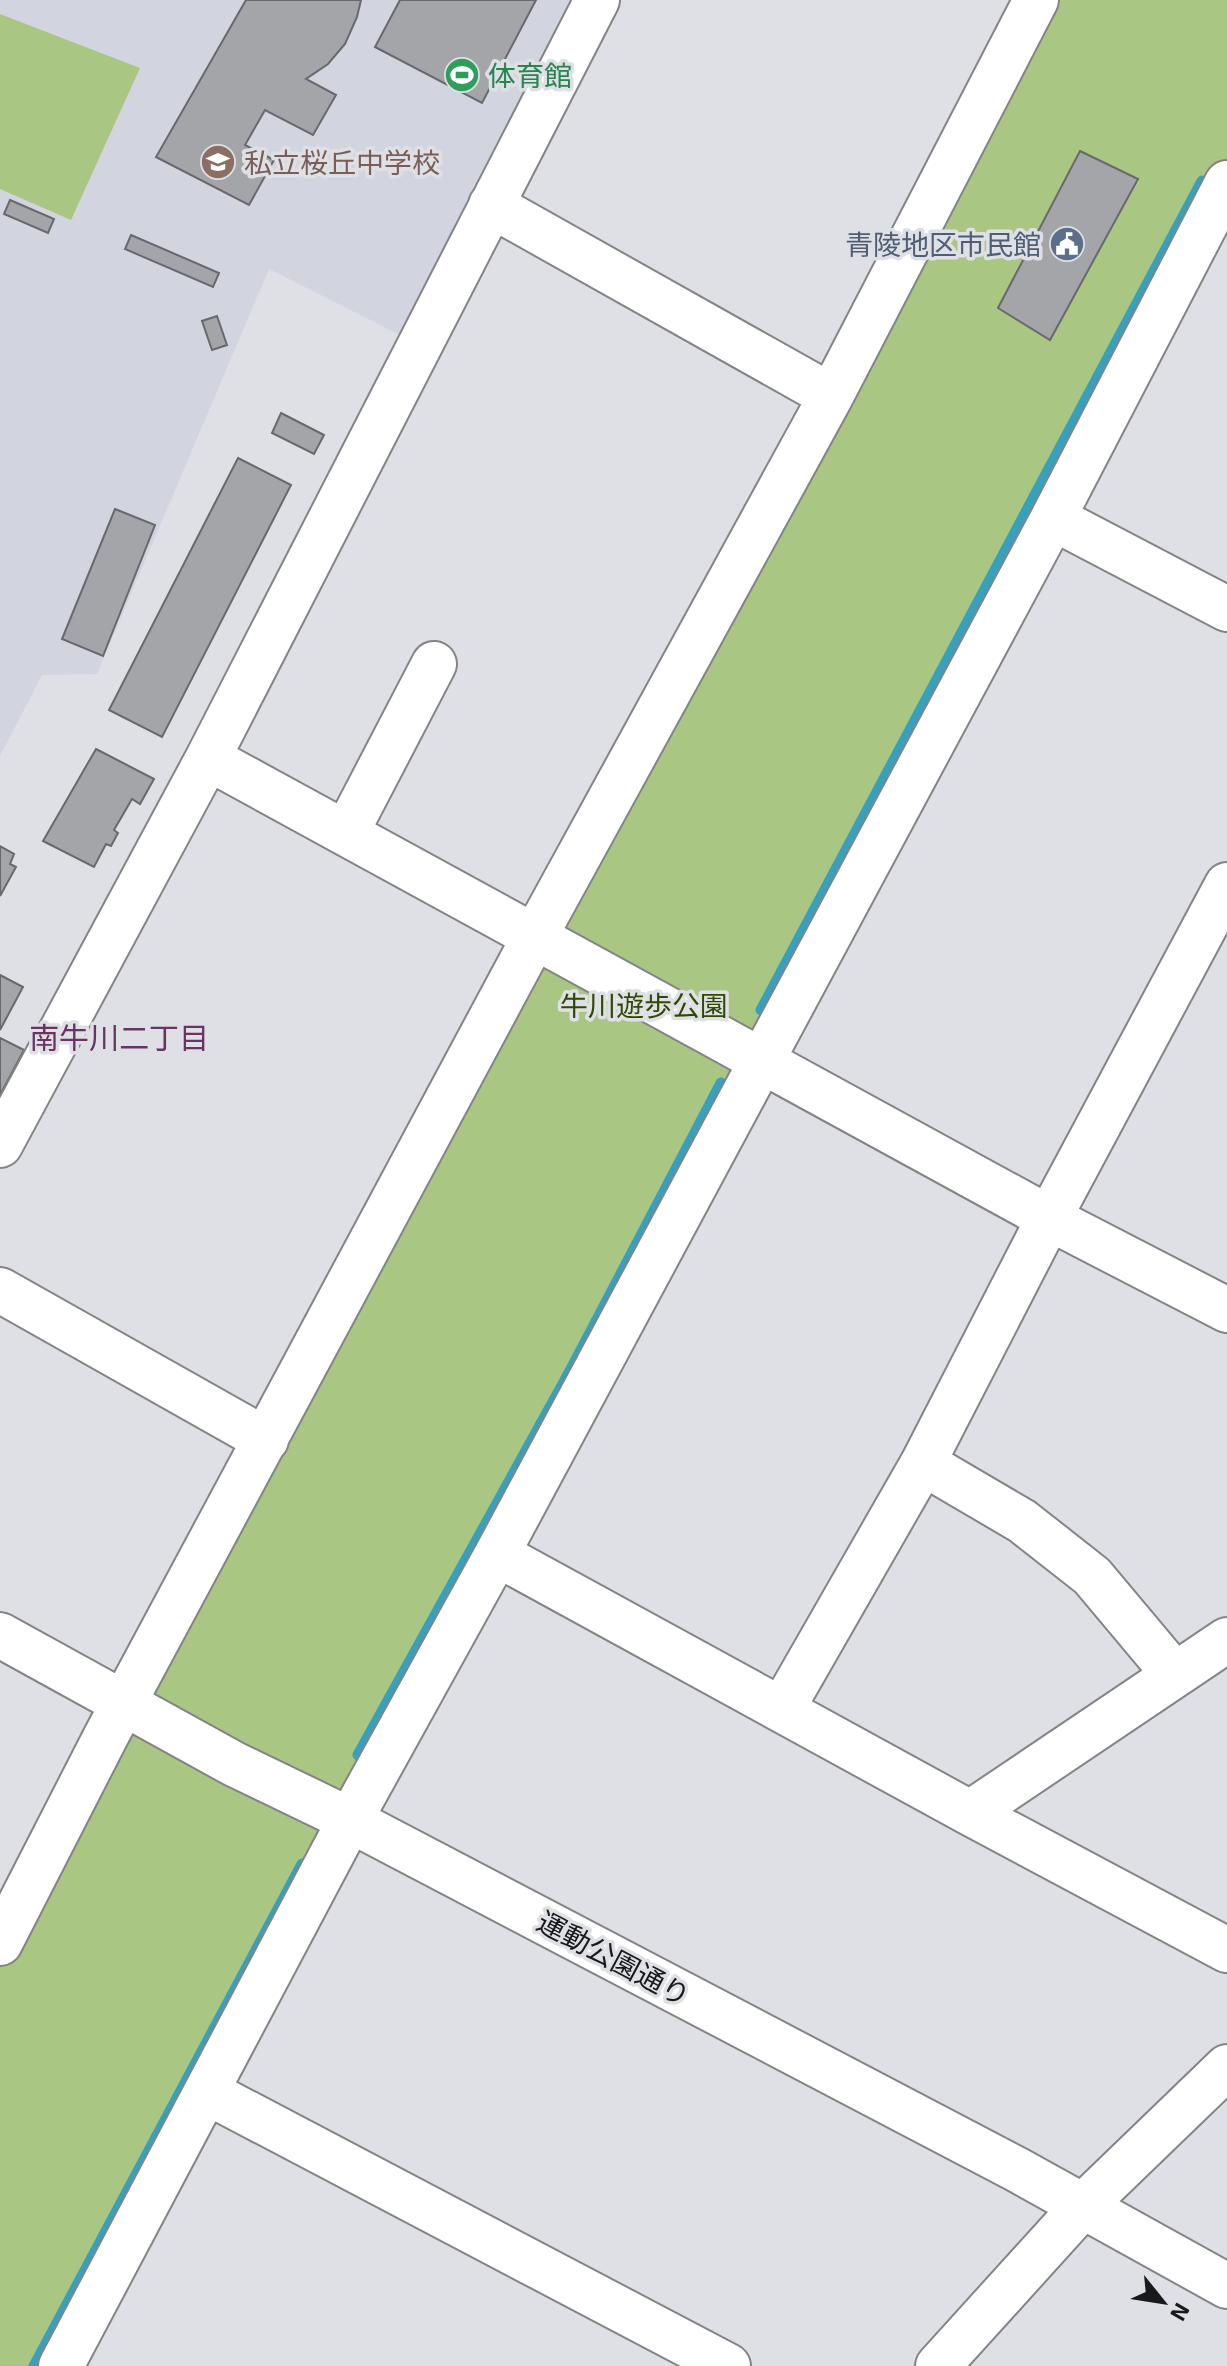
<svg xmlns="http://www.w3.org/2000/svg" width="1227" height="2366" font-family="'Exo 2','Noto Sans JP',sans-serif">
	<rect width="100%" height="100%" fill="#dfe0e5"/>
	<path fill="#d2d4e0" d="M0,0h579l-179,335 -131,-66 -172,405 -55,1 -42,81z"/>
	<path fill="#a9c783" d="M1036,0h191v183l-1166,2183h-61v-422z
		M0,14l140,54 -69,152 -71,-31z"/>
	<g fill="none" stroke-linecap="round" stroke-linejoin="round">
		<path stroke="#36a0bd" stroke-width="11" d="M761,1010l441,-829
			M358,1755l211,-382 152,-290
			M34,2366l268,-502"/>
	</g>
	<path fill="#a4a5a9" stroke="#68696d" stroke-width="2" d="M246,0h115l-4,17 -12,27 -17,20 -22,15 30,16 -23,40 -48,-25 -20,35 29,15 -25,45 -93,-48z
		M400,0h136l-54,103 -107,-56z
		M1080,151l58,28 -88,161 -52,-32z
		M10,200l44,19 -6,14 -44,-19z
		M131,235l88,38 -6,14 -88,-38z
		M217,316l10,29 -15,5 -10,-29z
		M281,413l43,22 -10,19 -42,-21z
		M238,458l53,27 -129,252 -53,-27z
		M115,509l40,16 -52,131 -41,-17z
		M96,749l58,30 -14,25 -8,-5 -18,31 4,3 -7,13 -5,-2 -12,23 -51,-26z
		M0,846l14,8 -4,10 6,3 -16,29z
		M0,975l23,12 -23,43z
		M0,1038l24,12 -24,45z"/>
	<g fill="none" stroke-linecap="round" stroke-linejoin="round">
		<g stroke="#838488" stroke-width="48">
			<path id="minor" d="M491,205l340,191
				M1053,518l174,91
				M208,758l841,460 178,92
				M346,833l88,-169
				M0,1145l208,-387 389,-758
				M0,1290l266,150
				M923,1463l99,58 70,55 83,99
				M497,1554l473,259 257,137
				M0,1635l234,129 116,56 666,349 211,117
				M782,1709l141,-246 126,-245 178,-333
				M970,1813l257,-173
				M0,1943l106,-207 429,-800 296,-540 205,-396
				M207,2092l521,274
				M61,2366l289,-546 147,-266 556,-1036 174,-335
				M938,2366l145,-160 144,-139"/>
		</g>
		<use href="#minor" stroke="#fff" stroke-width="44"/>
	</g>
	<defs>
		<g id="stadium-disc" transform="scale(1.8)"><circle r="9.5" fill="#2e9e5b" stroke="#dfe0e5"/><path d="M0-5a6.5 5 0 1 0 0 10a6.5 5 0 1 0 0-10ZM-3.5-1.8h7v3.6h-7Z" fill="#fff"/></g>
		<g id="school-disc" transform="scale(1.8)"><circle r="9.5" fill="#8d6e63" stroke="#dfe0e5"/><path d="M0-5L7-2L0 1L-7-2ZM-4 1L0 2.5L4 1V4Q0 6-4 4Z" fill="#fff"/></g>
		<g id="civic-disc" transform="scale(1.8)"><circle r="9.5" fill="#5c6f8a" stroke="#dfe0e5"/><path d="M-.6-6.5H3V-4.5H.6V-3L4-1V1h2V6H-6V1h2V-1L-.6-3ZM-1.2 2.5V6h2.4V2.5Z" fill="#fff"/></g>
	</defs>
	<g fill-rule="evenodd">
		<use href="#stadium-disc" x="462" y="75"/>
		<use href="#school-disc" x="218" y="162"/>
		<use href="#civic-disc" x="1067" y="244"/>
	</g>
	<g text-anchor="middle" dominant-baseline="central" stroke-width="7" stroke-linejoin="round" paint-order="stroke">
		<g font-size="28" fill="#27864d" stroke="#dfe0e5" text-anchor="start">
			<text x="488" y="75">体育館</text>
		</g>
		<g font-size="28" fill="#785e54" stroke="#dfe0e5" text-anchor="start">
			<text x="244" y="162">私立桜丘中学校</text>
		</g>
		<g font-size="28" fill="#4e5e75" stroke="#dfe0e5" text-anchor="end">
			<text x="1041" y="244">青陵地区市民館</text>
		</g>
		<g font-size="28" fill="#314801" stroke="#dfe0e5">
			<text x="644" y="1005">牛川遊歩公園</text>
		</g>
		<g font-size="28" fill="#18191a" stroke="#dfe0e5">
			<text transform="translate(614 1958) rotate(28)">運動公園通り</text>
		</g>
		<g font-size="30" fill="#673464" stroke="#dfe0e5">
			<text x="119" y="1037">南牛川二丁目</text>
		</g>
	</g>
	<g transform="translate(1163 2302) rotate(120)" stroke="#dfe0e5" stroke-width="6" paint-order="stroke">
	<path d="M0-6L14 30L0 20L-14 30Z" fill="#18191a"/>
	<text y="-12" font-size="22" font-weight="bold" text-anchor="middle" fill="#18191a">N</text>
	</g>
</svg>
